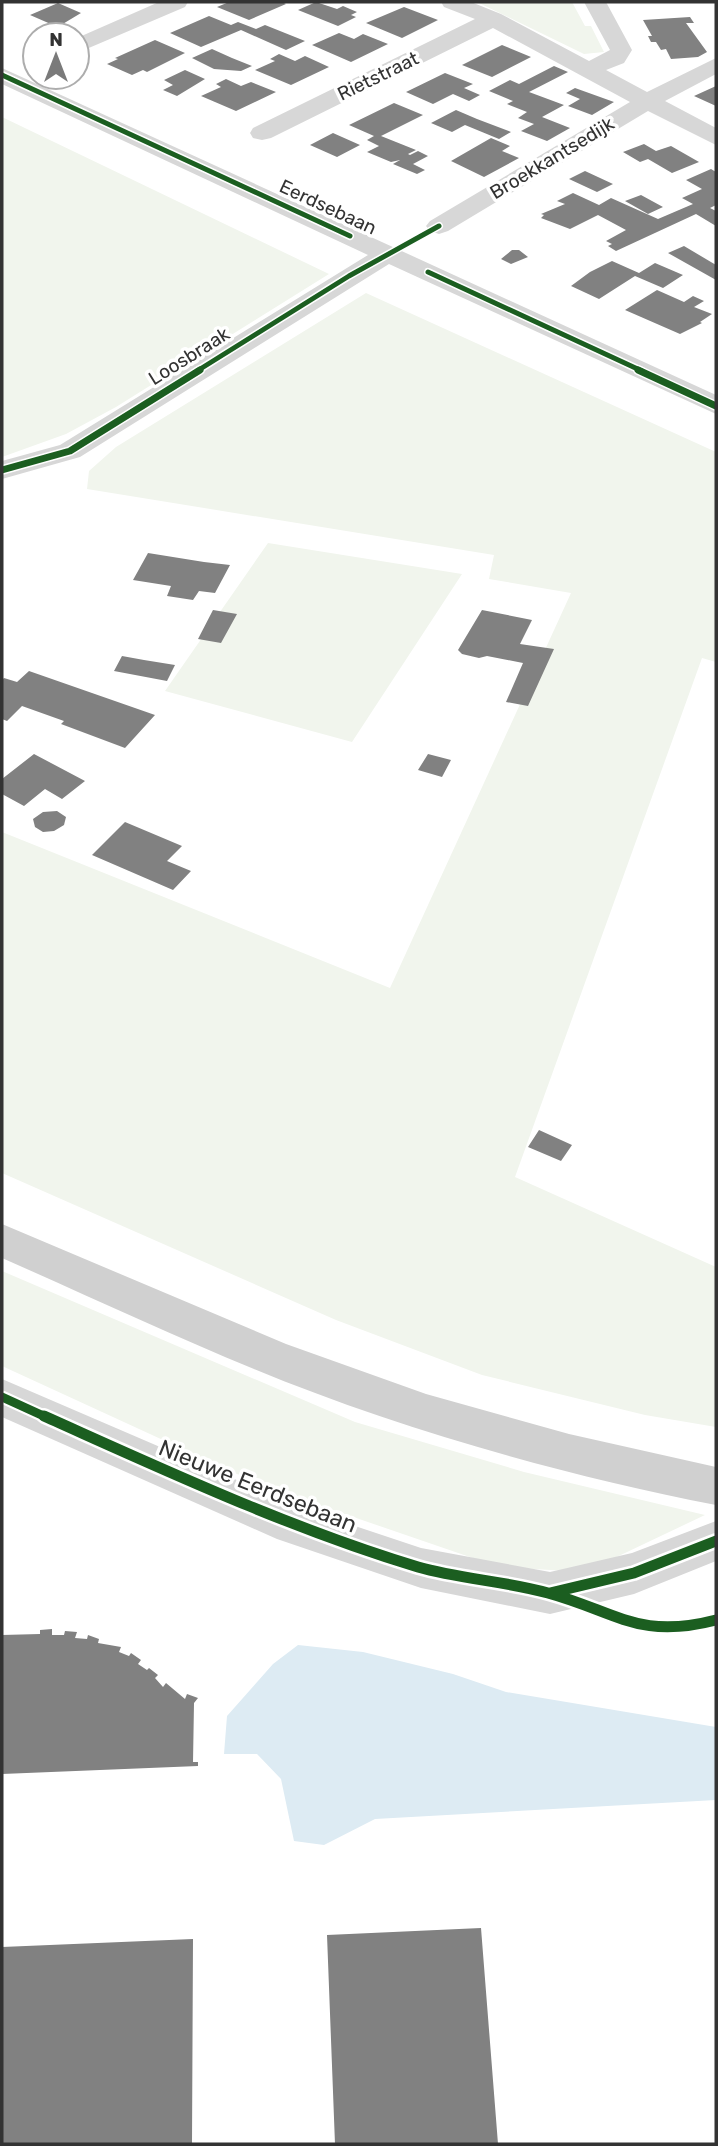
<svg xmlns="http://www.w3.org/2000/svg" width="718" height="2146" font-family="Rubik,sans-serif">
	<rect width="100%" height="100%" fill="#fff"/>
	<path fill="#f1f5ed" d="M477,2h95l13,24h6l13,26 -20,2z
		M2,117l327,157 -213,133 -50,27 -64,23z
		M366,293l350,159v210l-14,-4 -187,519 201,90v160l-71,-12 -163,-40 -146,-55 -334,-147v-341l388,156 181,-395 -82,-14 5,-24 -407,-66 2,-18 27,-24z
		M268,543l194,31 -110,168 -187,-51z
		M2,1271l353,151 169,50 181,43 -120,57 -86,-5 -236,-81 -261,-120z"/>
	<path fill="#ddebf3" d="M298,1645l65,7 90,22 53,18 210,35v73l-341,19 -51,26 -30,-4 -13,-62 -24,-25h-33l3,-38 46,-52z"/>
	<path fill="#818181" d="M229,2h53l4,2 -37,16 -32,-13z
		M316,2l21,7 6,-3 14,6 -6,3 5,2 -18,9 -40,-16z
		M58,3l23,10 -20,12h-8l-23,-10z
		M404,7l34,13 -36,18 -36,-15z
		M209,16l22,9 7,-3 18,7 9,-4 40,16 -19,9 -45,-20 -40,17 -31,-14z
		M690,17l4,6h-8l21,29 -9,5 -27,2 -5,-10 -5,1 -5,-8h-5l-3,-6h4l-9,-16z
		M339,33l15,6 9,-5 25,10 -37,18 -39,-17z
		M155,40l30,13 -38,19 -4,-2 -11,5 -25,-11 11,-5 -3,-1z
		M502,45l29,12 -39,20 -30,-12z
		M212,49l20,9 20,8 -11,5 -27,-2 -22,-11z
		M279,54l16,7 10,-5 24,11 -38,18 -36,-15 20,-9 -5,-2z
		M554,66l14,6 -39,20 35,13 -22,12 28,11 -23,13 -26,-10 13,-7 -16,-6 9,-6 -20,-8 6,-3 -24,-10 21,-11 9,4z
		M185,70l20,9 -28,17 -14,-6 10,-5 -9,-5z
		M445,73l28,11 -9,4 16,7 -11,6 -16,-7 -20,10 -27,-12z
		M226,79l15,7 10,-4 25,10 -40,19 -35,-15 20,-9 -5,-3z
		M716,86v20l-22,-10z
		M575,88l39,14 -22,13 -24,-9 12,-7 -14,-6z
		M394,103l29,12 -42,21 35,14 -8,4 2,1 8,-4 10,5 -15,8 12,6 -8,4 -24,-10 7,-4 -9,2 -24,-10 12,-6 -12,-6 7,-4 -25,-11z
		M456,110l21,9 34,13 -12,7 -34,-14 -13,7 -21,-9z
		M333,133l27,12 -23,12 -27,-12z
		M491,138l19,8 -8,5 17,7 -35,19 -33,-16z
		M644,144l12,7 15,-5 28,16 -27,11 -24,-14 -8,3 -17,-10z
		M711,169l5,3v33l-6,3 6,3v15l-20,-12 -80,37 -8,-5 4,-2 -6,-3 20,-11 -28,-15 -28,14 -29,-11 3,-3 -3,-1 24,-10 -8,-3 16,-8 26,12 12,-7 47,21 35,-15 -11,-6 20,-9 -16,-9z
		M585,171l28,13 -16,8 -28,-13z
		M641,195l22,12 -15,7 -23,-13z
		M684,246l32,19v15l-48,-27z
		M512,250h7l9,7 -17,7 -10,-5z
		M612,261l27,12 16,-10 28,12 -20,13 -28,-12 -36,23 -28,-13 19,-14z
		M657,290l27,12 9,-6 11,5 -10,6 18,7 -12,8 2,1 -22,11 -55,-24z
		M148,553l56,9 26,3 -15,28 -16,-2 -6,9 -26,-4 4,-10 -38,-6z
		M213,610l24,4 -16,29 -23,-4z
		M482,610l50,10 -12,24 34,5 -26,57 -22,-4 17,-39 -36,-7 -8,2 -17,-4 -4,-4z
		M122,656l22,4 31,5 -8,16 -53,-10z
		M29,671l126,44 -30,33 -64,-24 3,-3 -42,-15 -15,15 -5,-2v-39l2,-2 13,4z
		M34,754l51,27 -23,18 -17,-10 -21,17 -22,-12v-15z
		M428,754l23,6 -9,17 -24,-7z
		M57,811l9,6 -2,8 -10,6 -11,1 -8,-5 -2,-8 10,-7z
		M125,822l57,24 -15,15 24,10 -18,19 -81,-35z
		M539,1130l33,15 -11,16 -33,-14z
		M52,1629v6h12l1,-4 12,1 -2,6 12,1 1,-4 11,4 -1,4 23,4 -2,5 10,4 2,-3 10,7 -3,4 9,6 2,-2 9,7 -3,3 8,9 3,-4 19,16 2,-5 11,4 -4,5 -1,59h5v4l-196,8v-139l38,-1v-4z
		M481,1928l17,216h-163l-8,-209z
		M193,1939l-1,205h-190v-197z"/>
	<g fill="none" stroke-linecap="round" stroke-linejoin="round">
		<path fill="#d7d7d7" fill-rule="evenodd" d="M159,2h29l-3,5 -108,46v-15z
			M441,2h30l30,12 88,47 21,-11 -26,-48h22l26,48 -8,13 -18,7 41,22 69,-34v16l-51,27 51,27v17l-68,-34 -200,120 -9,3 -9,-3 -4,-5 4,-5 200,-119 -137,-74 -222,110 -9,2 -9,-2 -3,-5 3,-5 222,-109 -31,-12z
			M2,68l714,327v19l-327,-150 -309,193 -78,22v-18l58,-16 308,-190 -366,-171z
			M2,1379l302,130 117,39 129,24 82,-19 84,-32v40l-82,33 -84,20 -129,-26 -144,-49 -275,-122z"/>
		<path fill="#d0d0d0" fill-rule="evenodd" d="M2,1224l284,120 140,50 143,40 147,33v38c-153,-30 -317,-76 -462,-136 -85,-35 -168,-74 -252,-111z"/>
		<g stroke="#fff" stroke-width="8">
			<path id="cycleway-far3" d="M2,75l348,161
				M428,272l214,99
				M197,371l152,-95 90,-50"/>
		</g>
		<g stroke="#fff" stroke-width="10">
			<path id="cycleway-far2" d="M638,370l78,36
				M2,470l68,-19 130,-81"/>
		</g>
		<g stroke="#fff" stroke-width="13">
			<path id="cycleway-far1" d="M2,1397l46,21"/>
		</g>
		<g stroke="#fff" stroke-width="16">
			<path id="cycleway" d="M44,1416c123,55 245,112 374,151 42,12 87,14 130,26 69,19 91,47 168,27
				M550,1593l84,-20 82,-32"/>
		</g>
		<use href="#cycleway-far3" stroke="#1b5e20" stroke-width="5"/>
		<use href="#cycleway-far2" stroke="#1b5e20" stroke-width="7"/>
		<use href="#cycleway-far1" stroke="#1b5e20" stroke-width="9"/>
		<use href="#cycleway" stroke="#1b5e20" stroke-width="11"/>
	</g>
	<g text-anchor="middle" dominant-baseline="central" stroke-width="7" stroke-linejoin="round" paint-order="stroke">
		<g font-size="19" fill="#333" stroke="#fff">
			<text transform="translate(378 76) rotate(-26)">Rietstraat</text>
			<text transform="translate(552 158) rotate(-31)">Broekkantsedijk</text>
			<text transform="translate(328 207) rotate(25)">Eerdsebaan</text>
			<text transform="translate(189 356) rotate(-32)">Loosbraak</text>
		</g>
		<g font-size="23" fill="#333" stroke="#fff">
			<text transform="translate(258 1486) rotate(22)">Nieuwe Eerdsebaan</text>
		</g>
	</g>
	<rect width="718" height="2146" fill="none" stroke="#333333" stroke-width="7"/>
	<g transform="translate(56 56)"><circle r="33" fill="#ffffff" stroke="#adadad" stroke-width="2"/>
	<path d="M0-5L12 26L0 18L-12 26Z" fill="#7a7a7a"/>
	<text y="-10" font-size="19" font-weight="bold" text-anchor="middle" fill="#333333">N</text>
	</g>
</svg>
